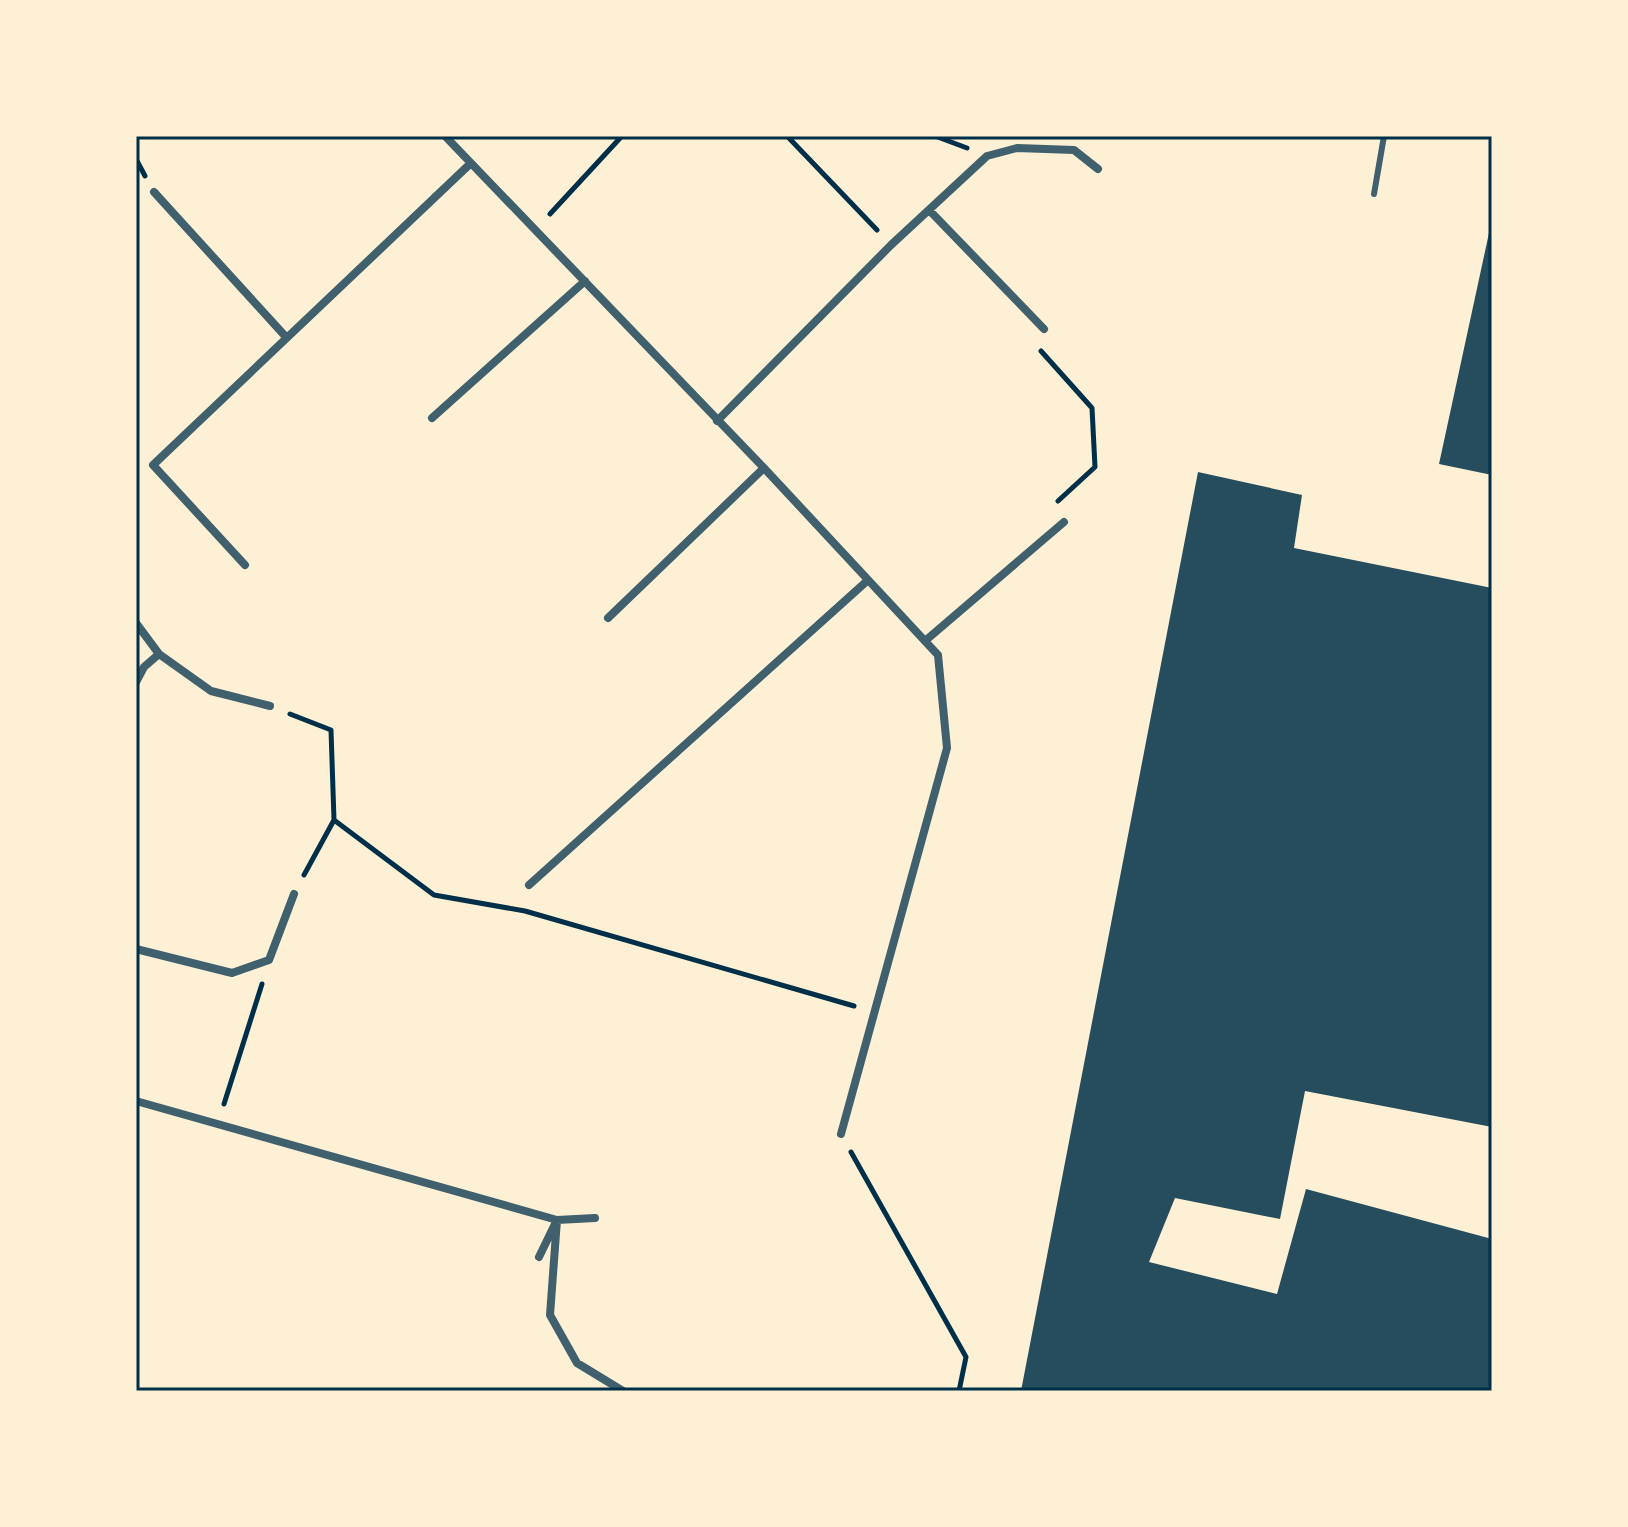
<svg xmlns="http://www.w3.org/2000/svg" width="1628" height="1527" font-family="'Golos Text',sans-serif">
	<rect width="100%" height="100%" fill="#fdf0d5"/>
	<path fill="#264d5e" d="M1489,233l3,1v241l-53,-11z
		M1198,472l104,23 -8,53 198,40v539l-187,-36 -25,128 -105,-21 -26,64 128,32 29,-105 186,50v152h-471z"/>
	<g fill="none" stroke-linecap="round" stroke-linejoin="round">
		<path stroke="#003049" stroke-width="5" d="M787,136l90,94
			M935,136l32,12
			M136,159l9,17
			M550,214l72,-78
			M1041,351l51,57 3,59 -37,34
			M290,714l41,16 3,90 100,75 91,16 329,95
			M304,875l30,-55
			M224,1104l38,-120
			M851,1152l115,205 -7,34"/>
		<path stroke="#3f606c" stroke-width="6" d="M1374,194l10,-58"/>
		<path stroke="#3f606c" stroke-width="8" d="M445,136l319,332 174,187 9,93 -106,386
			M154,192l132,145
			M929,210l115,119
			M432,418l153,-137
			M717,421l174,-176 96,-89 30,-8 57,2 24,19
			M245,565l-92,-100 318,-302
			M608,618l156,-150
			M136,623l23,31 52,37 59,15
			M925,641l139,-119
			M136,682l8,-15 15,-13
			M529,885l338,-304
			M136,949l96,24 37,-13 25,-66
			M136,1101l421,119 38,-2
			M557,1220l-7,95 27,48 46,28
			M539,1257l16,-33"/>
	</g>
	<rect width="1628" height="1527" fill="none" stroke="#fdf0d5" stroke-width="276"/>
	<rect x="138" y="138" width="1352" height="1251" fill="none" stroke="#003049" stroke-width="3"/>
</svg>
